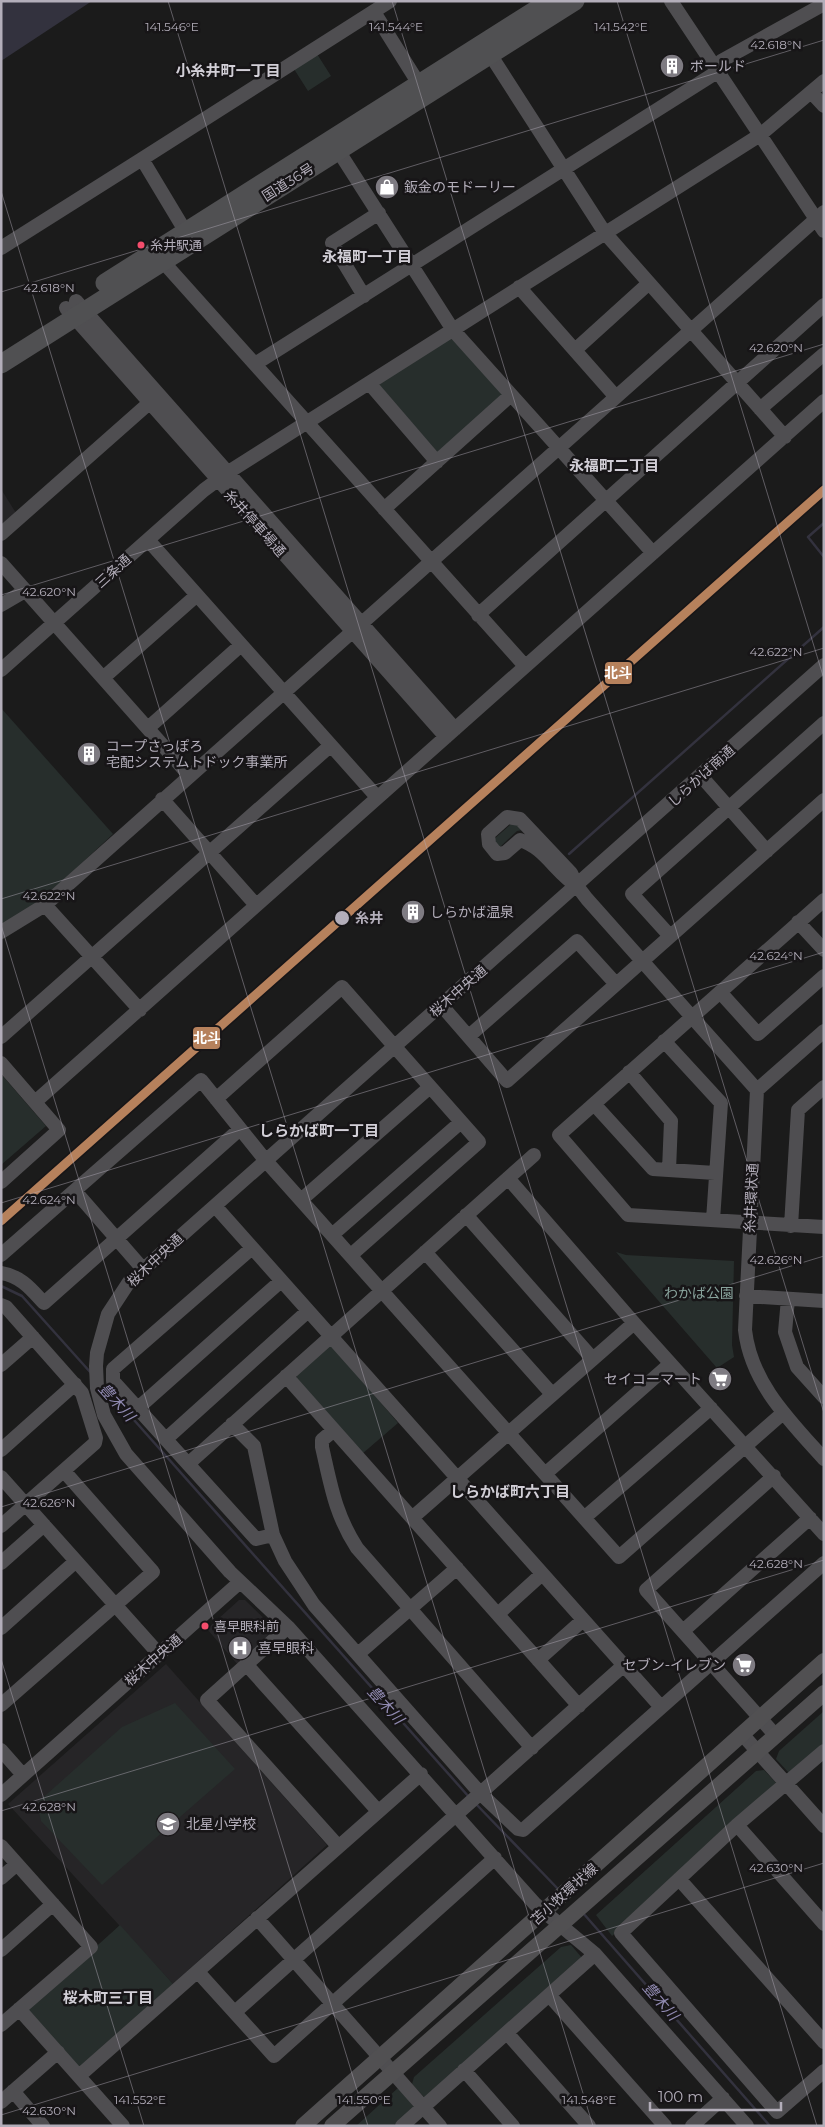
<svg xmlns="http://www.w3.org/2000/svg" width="825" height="2127" font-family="Montserrat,'Noto Sans JP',sans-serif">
	<rect width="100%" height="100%" fill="#1b1b1b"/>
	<path fill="#262527" d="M1,489l15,24 -15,12z
		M239,1600h6l31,30 -38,35 -31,-36z
		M166,1664l161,181 -154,139 -165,-180z"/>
	<path fill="#272e2c" d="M317,54l14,22 -23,15 -14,-22z
		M450,338h4l51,55 -65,62 -62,-71z
		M1,708l112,126 -72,67 -40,25z
		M511,824h6l6,6 -6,1 -17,16 -7,-7z
		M1,1074l45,52 -45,39z
		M616,1252l10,3 108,6 -2,84 2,12 -17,11z
		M332,1345l66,78 -36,31 -65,-74v-5l31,-29z
		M175,1703l60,66 -133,116 -61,-64 -4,-18 85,-76z
		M824,1711v32l-35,30 -13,-14 3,-8z
		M764,1770l14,15 -166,151 -16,-21 160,-144z
		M120,1925l53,59 -93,84 -53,-59z
		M571,1945l12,14 -158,139 -13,-14 2,-7 147,-130z
		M398,2088l16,19 -21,19h-37z"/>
	<path fill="#33323e" d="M1,1h91l-91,60z"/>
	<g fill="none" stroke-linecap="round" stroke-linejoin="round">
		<path stroke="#33323e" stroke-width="2.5" d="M824,523l-16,14 16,20
			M569,854l255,-227
			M1,1286l21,10 69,77
			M102,1384l367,413
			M476,1804l83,86
			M583,1913l187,213"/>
		<path stroke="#4f4e51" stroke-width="14" d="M671,1l153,230
			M374,12l45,72
			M486,48l119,185 180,204
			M721,61l103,-57
			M811,92l13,14
			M334,144l119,186 200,223
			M190,239l-48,-80 248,-158
			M1,248l141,-89
			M157,255l368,411
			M519,287l97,110
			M364,296l-32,-53 47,-30
			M76,301l379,428
			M66,308l380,429
			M575,350l74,-67
			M255,364l462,-292
			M369,383l68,79
			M760,409l64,-55
			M384,509l127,-114
			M1,534l155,-137
			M148,540l229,257
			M1,563l188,212
			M1,605l24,-14
			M478,615l346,-310
			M1,670l203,-180 23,-17 533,-338 64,-54
			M103,678l94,-83
			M148,728l93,-83
			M701,776l66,75
			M162,799l94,106
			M577,886c-21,-13 -33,-39 -57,-46l-15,13 -8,1 -8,-10 -1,-10 19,-17 13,2 51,54 6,13 10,13 170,191
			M824,900l-265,235 69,80 196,12
			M45,905l95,105
			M798,922l26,28
			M1,932l44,-27 779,-693
			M670,936l-38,-42 192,-171
			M720,992l38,42 66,-58
			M442,1006l65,75 317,-281
			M824,1031l-67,59 -12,240c6,53 44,90 79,129
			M469,1036l108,-95 39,43
			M1,1037l329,-291
			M664,1041l57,62 -8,117
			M1,1063l58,67 -58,52
			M629,1072l42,49 -2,49
			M216,1099l126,-112 137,155 -128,113
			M35,1102l789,-701
			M594,1104l59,65 62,4
			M508,1178l126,145 190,211
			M75,1191l68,78
			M301,1200l129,-113
			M215,1206l446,501
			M466,1215l126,143
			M791,1226l7,-116 26,-23
			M332,1235l129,-113
			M252,1248l-139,121v12l143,158 17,-4
			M425,1252l127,142
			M1,1255l200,-175 65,81 353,396 164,-144
			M1,1273c20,3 30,16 43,30l196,-174
			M746,1296l78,5
			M788,1299l-3,33 12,35 27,30
			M1,1305l5,2 76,86 14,45 -1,5 -94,83
			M1,1365l32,-28
			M286,1376l293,330
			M138,1408l143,-127
			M232,1424l22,22 19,89 12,26 29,44 167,189 37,35 5,1 301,-267
			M334,1430l-12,10v7c9,39 13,67 35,101l175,200
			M166,1439l142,-128
			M1,1450l74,-66
			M188,1464l346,-309
			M545,1474l125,-110
			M774,1476l-128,114 130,146
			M1,1477l158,177
			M412,1518l222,-195
			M584,1518l127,-110
			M1,1563l43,-38
			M498,1614l44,-40
			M288,1627l-81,73 131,146
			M1,1628l75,-67
			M683,1631l127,-113
			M358,1654l99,-86
			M538,1660l45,-40
			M246,1664l132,147
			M1,1705l152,-133 -89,-101
			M742,1734l82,92
			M1,1750l22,25
			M824,1751l-87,74 -116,108 156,179 47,-41
			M1,1795l239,-213
			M737,1825l87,99
			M1,1846l90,101 -90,78
			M1,1878l16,-14
			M679,1879l145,163
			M257,1918l183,208
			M1,1950l52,-46
			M198,1972l76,84 221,-198
			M549,1995l116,131
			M19,2009l104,117
			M235,2012l389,-347
			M507,2033l82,93
			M464,2070l49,56
			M79,2076l342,-302
			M13,2091l30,35
			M1,2102l57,-50
			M402,2126l193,-172
			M692,2126l31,-28
			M747,2126l-152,-172 -60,-50 -247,-277 -58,-55 -104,-118 -22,-39 -7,-27 -1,-22 1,-13 11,-39 21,-32 695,-617"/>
		<path stroke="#515052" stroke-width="16" d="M303,2126l521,-465
			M332,2126l492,-433"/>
		<path stroke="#505052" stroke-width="19" d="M105,283l445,-282
			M1,364l574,-363"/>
		<g stroke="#171517" stroke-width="12">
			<path id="rail-1" d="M1,1221l823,-731"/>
		</g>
		<use href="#rail-1" stroke="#b6815c" stroke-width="9"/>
	</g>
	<path fill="none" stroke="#b3aeba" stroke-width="1" stroke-opacity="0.45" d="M168,1l649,2125M392,1l432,1412M617,1l207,678M1,191l592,1935M1,292l823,-252M1,595l823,-251M1,899l823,-251M1,925l367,1201M1,1203l823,-251M1,1507l823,-251M1,1659l143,467M1,1811l823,-251M1,2115l823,-252"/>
	<defs>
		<g id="building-disc" transform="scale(1.25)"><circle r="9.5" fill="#7e7b82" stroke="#171517"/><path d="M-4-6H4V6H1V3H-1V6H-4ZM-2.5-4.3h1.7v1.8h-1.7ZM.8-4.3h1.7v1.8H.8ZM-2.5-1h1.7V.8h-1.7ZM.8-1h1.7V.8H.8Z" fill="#fff"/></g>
		<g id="shop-disc" transform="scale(1.25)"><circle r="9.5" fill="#7e7b82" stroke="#171517"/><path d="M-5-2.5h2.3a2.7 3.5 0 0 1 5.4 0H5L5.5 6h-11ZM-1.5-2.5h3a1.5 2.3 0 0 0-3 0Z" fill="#fff"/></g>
		<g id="supermarket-disc" transform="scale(1.25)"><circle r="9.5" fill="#7e7b82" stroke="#171517"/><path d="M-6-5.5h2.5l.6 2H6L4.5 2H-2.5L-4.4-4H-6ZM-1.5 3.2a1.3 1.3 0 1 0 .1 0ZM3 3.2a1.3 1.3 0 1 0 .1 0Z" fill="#fff"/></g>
		<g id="hospital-disc" transform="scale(1.25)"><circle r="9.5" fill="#7e7b82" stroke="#171517"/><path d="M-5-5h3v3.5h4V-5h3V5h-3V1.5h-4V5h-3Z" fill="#fff"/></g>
		<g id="school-disc" transform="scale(1.25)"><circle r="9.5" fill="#7e7b82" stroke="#171517"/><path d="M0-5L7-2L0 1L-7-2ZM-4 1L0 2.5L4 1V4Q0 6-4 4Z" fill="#fff"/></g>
	</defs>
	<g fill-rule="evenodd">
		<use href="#building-disc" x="672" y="66"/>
		<use href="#shop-disc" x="387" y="187"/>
		<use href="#building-disc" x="89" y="754"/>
		<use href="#building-disc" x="413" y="912"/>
		<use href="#supermarket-disc" x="720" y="1379"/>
		<use href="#hospital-disc" x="240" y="1648"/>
		<use href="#supermarket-disc" x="744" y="1665"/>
		<use href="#school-disc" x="168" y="1824"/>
	</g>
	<g fill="#f44d6c" stroke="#171517" stroke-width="2">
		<circle cx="141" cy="245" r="4.5"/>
		<circle cx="205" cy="1626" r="4.5"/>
	</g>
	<circle fill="#b3aeba" stroke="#171517" stroke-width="2" cx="342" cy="918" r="8"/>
	<g text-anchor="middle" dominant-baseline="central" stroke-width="5" stroke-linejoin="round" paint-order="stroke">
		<g font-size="13" fill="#b3aeba" stroke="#171517" text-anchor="start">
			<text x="150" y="245">糸井駅通</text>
			<text x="214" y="1626">喜早眼科前</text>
		</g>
		<g font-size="14" fill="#b3aeba" stroke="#171517" text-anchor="start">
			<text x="690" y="66">ボールド</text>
			<text x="404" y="187">鈑金のモドーリー</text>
			<text x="106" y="746">コープさっぽろ<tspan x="106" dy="16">宅配システムトドック事業所</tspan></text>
			<text x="430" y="912">しらかば温泉</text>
			<text x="702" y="1379" text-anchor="end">セイコーマート</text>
			<text x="258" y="1648">喜早眼科</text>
			<text x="726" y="1665" text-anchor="end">セブン-イレブン</text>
			<text x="186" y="1824">北星小学校</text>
		</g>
		<g font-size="14" fill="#b3aeba" stroke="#171517">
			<text transform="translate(288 182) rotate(-32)">国道36号</text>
			<text transform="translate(255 523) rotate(48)">糸井停車場通</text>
			<text transform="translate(113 571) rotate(-42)">三条通</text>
			<text transform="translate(701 776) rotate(-42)">しらかば南通</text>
			<text transform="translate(458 991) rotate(-41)">桜木中央通</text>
			<text transform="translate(751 1198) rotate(-87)">糸井環状通</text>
			<text transform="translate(155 1260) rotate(-43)">桜木中央通</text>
			<text transform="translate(153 1660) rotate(-41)">桜木中央通</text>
			<text transform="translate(564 1894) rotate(-42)">苫小牧環状線</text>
		</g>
		<g font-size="14" font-weight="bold" fill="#b3aeba" stroke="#171517" text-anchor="start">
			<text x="355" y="918">糸井</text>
		</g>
		<g font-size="14" fill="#88a39c" stroke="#171517">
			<text x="699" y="1293">わかば公園</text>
		</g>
		<g font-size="15" font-weight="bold" fill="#d2cfd7" stroke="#171517">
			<text x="228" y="70">小糸井町一丁目</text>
			<text x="367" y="256">永福町一丁目</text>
			<text x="614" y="465">永福町二丁目</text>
			<text x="319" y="1130">しらかば町一丁目</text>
			<text x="510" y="1491">しらかば町六丁目</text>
			<text x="108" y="1997">桜木町三丁目</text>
		</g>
		<g font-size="15" font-style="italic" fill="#908ab1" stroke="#171517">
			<text transform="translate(117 1402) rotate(48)">豊木川</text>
			<text transform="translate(386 1705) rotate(48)">豊木川</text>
			<text transform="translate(661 2001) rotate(49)">豊木川</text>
		</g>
	</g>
	<g font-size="12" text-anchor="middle" fill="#b3aeba" stroke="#171517" stroke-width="5" stroke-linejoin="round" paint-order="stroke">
		<text x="172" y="31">141.546°E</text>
		<text x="396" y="31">141.544°E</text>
		<text x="621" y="31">141.542°E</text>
		<text x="776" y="49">42.618°N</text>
		<text x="49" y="292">42.618°N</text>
		<text x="776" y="352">42.620°N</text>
		<text x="49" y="596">42.620°N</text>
		<text x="776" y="656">42.622°N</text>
		<text x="49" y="900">42.622°N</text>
		<text x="776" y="960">42.624°N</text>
		<text x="49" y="1204">42.624°N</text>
		<text x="776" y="1264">42.626°N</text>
		<text x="49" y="1507">42.626°N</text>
		<text x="776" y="1568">42.628°N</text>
		<text x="49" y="1811">42.628°N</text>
		<text x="776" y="1872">42.630°N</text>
		<text x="140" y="2104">141.552°E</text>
		<text x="364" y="2104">141.550°E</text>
		<text x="589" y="2104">141.548°E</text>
		<text x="49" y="2115">42.630°N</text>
	</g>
	<g stroke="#171517" stroke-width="2">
		<rect x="604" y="661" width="29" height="24" rx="5" fill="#b6815c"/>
		<rect x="192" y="1026" width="29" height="24" rx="5" fill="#b6815c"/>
	</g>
	<g font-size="14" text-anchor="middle" font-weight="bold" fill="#fff">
		<text x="618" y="678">北斗</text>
		<text x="207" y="1043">北斗</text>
	</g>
	<rect width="825" height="2127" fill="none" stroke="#b3aeba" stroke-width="5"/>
	<path d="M650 2102v8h131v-8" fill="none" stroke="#b3aeba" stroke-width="2.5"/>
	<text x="658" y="2102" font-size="15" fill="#b3aeba" stroke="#171517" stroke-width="4" paint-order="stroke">100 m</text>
</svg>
